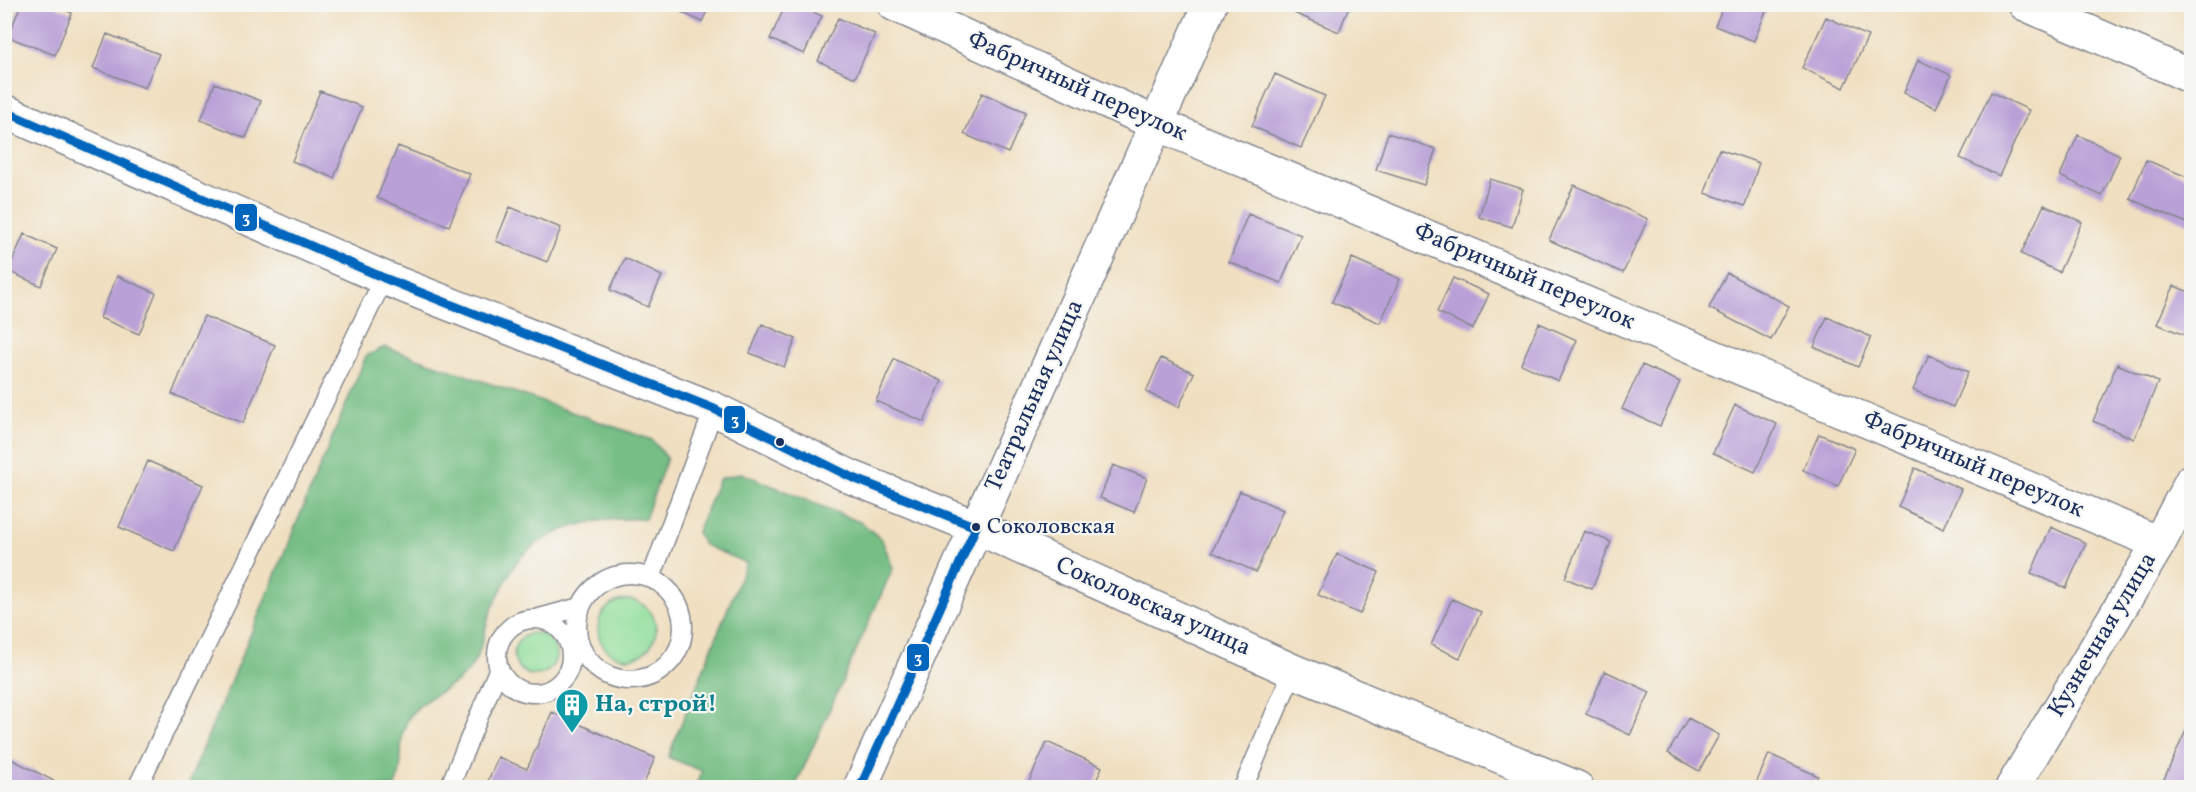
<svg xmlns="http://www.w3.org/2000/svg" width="2196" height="792" font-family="Vollkorn,serif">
	<rect width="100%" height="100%" fill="#f6f6f2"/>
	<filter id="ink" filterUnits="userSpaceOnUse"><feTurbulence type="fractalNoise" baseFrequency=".0167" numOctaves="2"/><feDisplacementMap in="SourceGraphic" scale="12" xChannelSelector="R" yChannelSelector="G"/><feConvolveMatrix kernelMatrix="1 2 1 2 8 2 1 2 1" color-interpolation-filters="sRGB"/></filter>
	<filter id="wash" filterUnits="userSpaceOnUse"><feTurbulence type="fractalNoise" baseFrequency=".008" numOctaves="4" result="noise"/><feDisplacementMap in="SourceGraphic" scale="24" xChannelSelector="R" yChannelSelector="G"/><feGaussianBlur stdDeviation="1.35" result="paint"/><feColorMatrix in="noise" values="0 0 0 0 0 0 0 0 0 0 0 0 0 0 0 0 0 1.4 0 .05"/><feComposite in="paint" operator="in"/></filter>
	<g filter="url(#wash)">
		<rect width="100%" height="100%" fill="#f0dfc0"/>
		<path fill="#93df9c" stroke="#57877d" stroke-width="1.5" d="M598 629a29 29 0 1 1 58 0a29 29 0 1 1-58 0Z
			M514 654a21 21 0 1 1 42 0a21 21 0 1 1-42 0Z"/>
		<path fill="#76be84" stroke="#487671" stroke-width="1.5" d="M385,347l267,93 15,18 -22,61c-45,-2 -89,5 -123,37 -10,9 -25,42 -31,55 -8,20 -8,42 -22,59 -18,23 -53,26 -64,56 -8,20 1,41 -11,61h-207l179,-431z
			M741,473l121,50 20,17 11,28 -98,219h-100l7,-16 -34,-14 78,-194 -42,-18 -7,-13 22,-53z"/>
		<g id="blocks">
			<path fill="#b9a0d7" d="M21,4h31l20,9 -17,42 -47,-18z
				M664,4h46l-8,18z
				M786,4h10l26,12 -18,38 -34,-15z
				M1298,4h52l-11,28 -45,-19z
				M1724,4h45l-15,37 -39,-15z
				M1826,17l42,19 -24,52 -42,-20z
				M838,18l37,16 -20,44 -37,-17z
				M107,34l52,20 -14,34 -52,-20z
				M1918,60l33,15 -15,33 -32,-15z
				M1275,74l50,22 -24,52 -49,-22z
				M215,83l46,18 -15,37 -45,-18z
				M320,91l42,16 -28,71 -42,-17z
				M1991,92l38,18 -30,66 -39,-18z
				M982,93l44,19 -18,41 -44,-19z
				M1388,133l48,16 -12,36 -48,-15z
				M2078,135l42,20 -18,41 -42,-20z
				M398,146l72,28 -21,52 -72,-28z
				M1719,149l40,14 -14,43 -40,-13z
				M2146,160l46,19v46l-62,-26z
				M1490,179l33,10 -11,38 -33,-10z
				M1574,185l74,34 -25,54 -74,-33z
				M2044,205l38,17 -23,50 -38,-18z
				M510,207l51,21 -14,34 -51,-21z
				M1248,214l53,21 -20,48 -52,-21z
				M24,234l33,15 -16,37 -33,-15z
				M625,258l37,18 -14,31 -38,-17z
				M1352,258l48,21 -20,44 -48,-21z
				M1727,273l62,33 -18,34 -62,-32z
				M117,276l39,17 -17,41 -39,-16z
				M1453,278l36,16 -16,35 -36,-17z
				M2174,286l18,7v45l-35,-14z
				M204,316l71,29 -32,78 -71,-29z
				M1827,317l44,20 -13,30 -44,-20z
				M1539,323l38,17 -19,41 -37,-17z
				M762,324l34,15 -12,28 -34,-14z
				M1929,355l39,17 -15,35 -40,-17z
				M1161,358l33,15 -15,34 -33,-15z
				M894,359l48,22 -18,41 -48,-21z
				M2117,364l41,18 -24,57 -41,-18z
				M1642,365l38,17 -20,44 -38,-17z
				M1735,405l42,19 -22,48 -42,-19z
				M1819,434l36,15 -17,37 -35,-16z
				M148,461l55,24 -29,66 -55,-24z
				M1113,465l34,13 -13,34 -34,-14z
				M1915,468l46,21 -17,39 -46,-21z
				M1240,491l43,19 -27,62 -44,-20z
				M2051,527l35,16 -20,45 -35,-15z
				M1584,531l27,11 -19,47 -27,-11z
				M1337,554l42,18 -19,42 -42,-19z
				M1452,599l29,13 -21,46 -29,-13z
				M1605,671l45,21 -20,43 -44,-21z
				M552,712l103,46 -13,30h-157l13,-31 29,12z
				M2192,717v71h-32z
				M1688,718l31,17 -20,36 -31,-18z
				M1047,742l55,25 -9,21h-67z
				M1769,754l49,22 -5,12h-59z
				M11,759l45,23 -3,6h-41l-8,-5v-12z"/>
		</g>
	</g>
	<g filter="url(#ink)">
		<use href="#blocks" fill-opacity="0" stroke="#86878f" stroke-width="1.5"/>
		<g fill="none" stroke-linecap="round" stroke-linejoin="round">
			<g stroke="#86878f" stroke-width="21">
				<path id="lane" d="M577 627a53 53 0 1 1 106 0a53 53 0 1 1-106 0Z
					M651,578l63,-169
					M536,619l44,-12
					M497 656a37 37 0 1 1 74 0a37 37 0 1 1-74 0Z
					M137,788l247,-510
					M449,788l50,-120
					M1243,788l50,-117"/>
			</g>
			<g stroke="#86878f" stroke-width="36">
				<path id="street" d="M894,4l263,120 1002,419
					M2025,4l167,73
					M976,527l317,144 284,117
					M2012,788l147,-245 33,-63"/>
			</g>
			<g stroke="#86878f" stroke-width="36">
				<path id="secondary" d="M4,111l380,167 330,131 137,68 125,50
					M860,788l350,-784"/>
			</g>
			<use href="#lane" stroke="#fff" stroke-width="18"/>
			<use href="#street" stroke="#fff" stroke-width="33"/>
			<use href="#secondary" stroke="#fff" stroke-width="33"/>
			<g stroke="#f6f6f2" stroke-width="14">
				<path id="bus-1" d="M4,111l380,167 330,131 137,68 125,50
					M860,788l116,-261"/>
			</g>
			<use href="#bus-1" stroke="#0065bd" stroke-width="9"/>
		</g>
	</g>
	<defs>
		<g id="building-pin" transform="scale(1.725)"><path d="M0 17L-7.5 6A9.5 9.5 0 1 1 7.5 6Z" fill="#0f9aa8" stroke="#f6f6f2"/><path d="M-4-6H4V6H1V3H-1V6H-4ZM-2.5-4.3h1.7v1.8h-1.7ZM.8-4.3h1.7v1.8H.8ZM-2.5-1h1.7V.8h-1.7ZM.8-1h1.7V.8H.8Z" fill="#fff"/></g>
	</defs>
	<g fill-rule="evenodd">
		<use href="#building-pin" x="572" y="705"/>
	</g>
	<g fill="#1b2f5e" stroke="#f6f6f2" stroke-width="2">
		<circle cx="780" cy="442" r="5"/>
		<circle cx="976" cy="527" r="5"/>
	</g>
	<g text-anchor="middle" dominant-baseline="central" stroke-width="4.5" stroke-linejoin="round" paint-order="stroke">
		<g font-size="22" fill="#1b2f5e" stroke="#f6f6f2" text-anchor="start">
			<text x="987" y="527">Соколовская</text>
		</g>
		<g font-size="24" fill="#1b2f5e" stroke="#f6f6f2">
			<text transform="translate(1077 87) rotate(24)">Фабричный переулок</text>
			<text transform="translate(1524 277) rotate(23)">Фабричный переулок</text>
			<text transform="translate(1035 396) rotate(-66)">Театральная улица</text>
			<text transform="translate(1973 465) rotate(23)">Фабричный переулок</text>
			<text transform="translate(1153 607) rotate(24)">Соколовская улица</text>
			<text transform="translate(2103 635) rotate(-59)">Кузнечная улица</text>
		</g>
		<g font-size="24" font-weight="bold" fill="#0d838f" stroke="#f6f6f2" text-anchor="start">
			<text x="595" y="705">На, строй!</text>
		</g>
	</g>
	<g stroke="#f6f6f2" stroke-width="2">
		<rect x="234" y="203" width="24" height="29" rx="6" fill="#0065bd"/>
		<rect x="723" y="405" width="23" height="29" rx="6" fill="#0065bd"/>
		<rect x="906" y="643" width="24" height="29" rx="6" fill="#0065bd"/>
	</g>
	<g font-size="16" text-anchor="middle" font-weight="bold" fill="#fff">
		<text x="246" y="223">3</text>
		<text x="735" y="425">3</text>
		<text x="918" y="663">3</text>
	</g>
	<rect width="2196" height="792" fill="none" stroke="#f6f6f2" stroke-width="24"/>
</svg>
